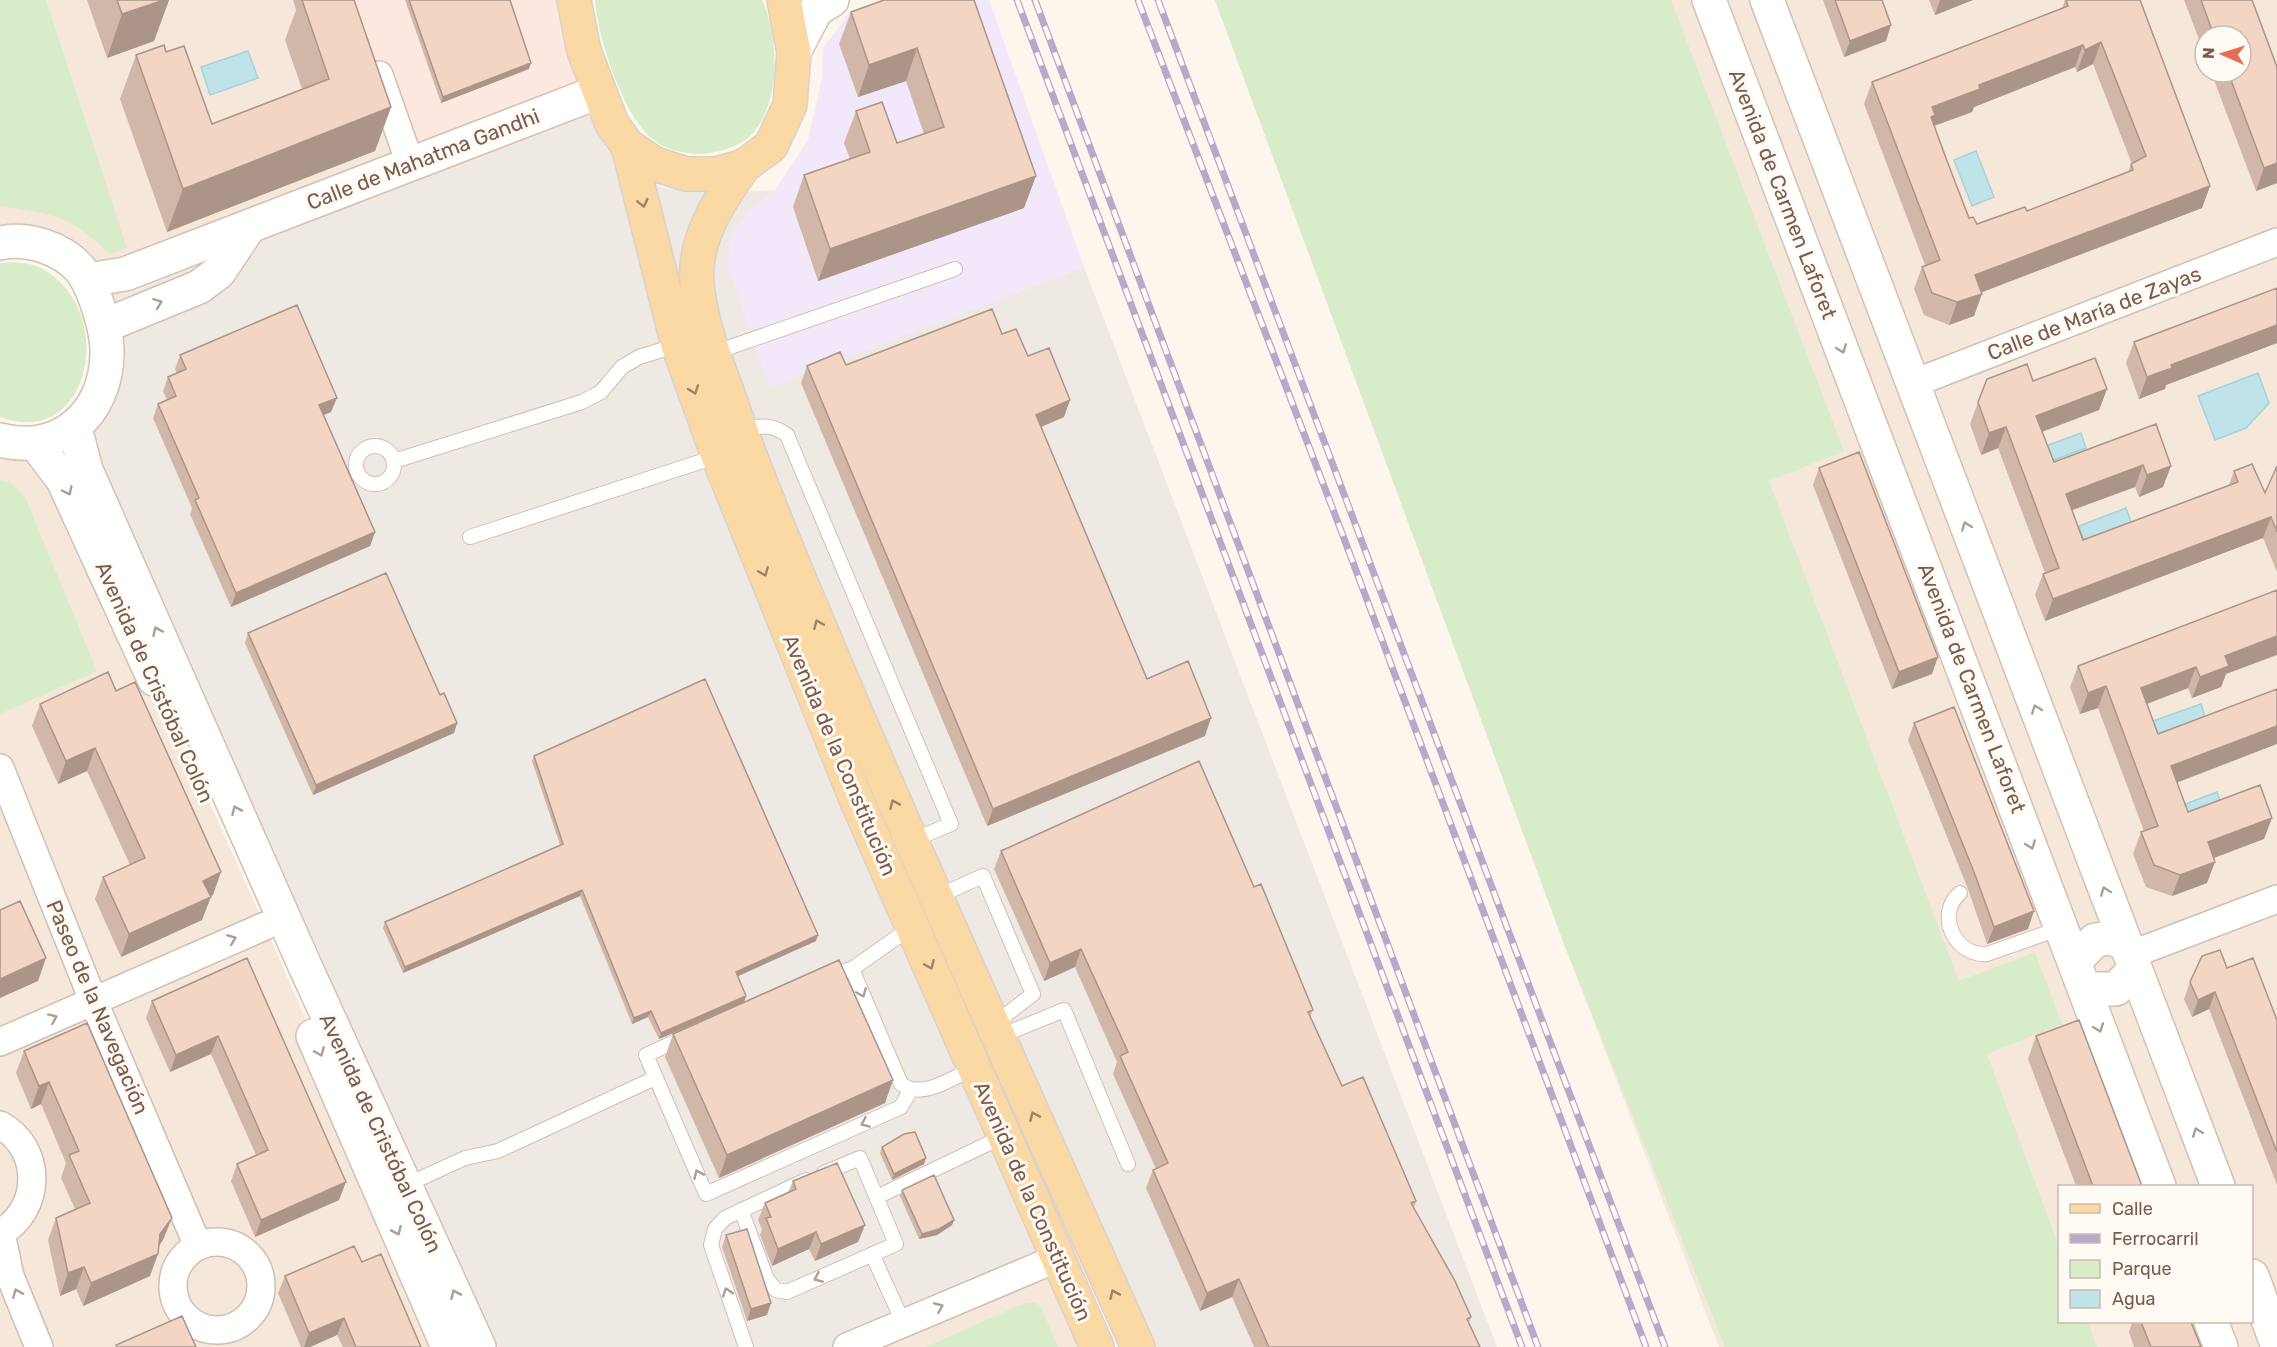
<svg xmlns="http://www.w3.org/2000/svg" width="2277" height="1347" font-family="Rubik,sans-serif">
	<rect width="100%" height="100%" fill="#fdf6ec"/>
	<path fill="#f5e8da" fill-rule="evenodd" d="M0,0h353l57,163 -285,111 -125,-31z
		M1215,0h1062v1347h-558l-155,-403zM2205,36h36v36h-36zM2060,1186h192v136h-192z
		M0,440l35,3 112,221 118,262 183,421h-448z
		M1058,1258l39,89h-250z"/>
	<path fill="#fde8e0" d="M353,0h221l24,92 -188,71z"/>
	<path fill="#efe9e4" d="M583,98l69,87 28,6 44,2 51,-3 -28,23 23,173 314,-119 413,1080h-359l-48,-105 -243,105h-368l-393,-877 5,-62 11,-25 -14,-103z"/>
	<path fill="#f3e8fa" d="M884,0h105l95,267 -314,120 -42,-121 3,-31 16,-22 28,-23 33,-50 14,-61 1,-31 27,-36z"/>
	<path fill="#d8ecc9" d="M0,0h46l81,248 -17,6c-43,-40 -54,-39 -110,-48z
		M595,0h167c18,39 20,106 -14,138 -10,8 -26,13 -38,15 -17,3 -41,-1 -56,-13 -31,-23 -56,-102 -59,-140z
		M1215,0h456l173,451 -75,30 190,500 76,-29 27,72 -75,30 72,192 1,76h28l9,25h-372l-161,-403z
		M14,262c8,1 20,2 27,6 78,42 50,183 -41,149v-154z
		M0,480l10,2 15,15 72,174 -97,43z
		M1024,1303h12l5,4 17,40h-132z"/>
	<path fill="#bfe3e8" stroke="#a5d3da" stroke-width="1.5" d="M248,51l10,27 -48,17 -9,-28z
		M1976,151l18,46 -22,9 -18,-46z
		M2258,373l11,30 -23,25 -31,12 -17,-44z
		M2081,433l5,15 -35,13 -5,-15z
		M2126,508l6,16 -48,18 -5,-16z
		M2201,704l5,16 -47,17 -6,-16z
		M2217,792l6,16 -35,13 -5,-16z"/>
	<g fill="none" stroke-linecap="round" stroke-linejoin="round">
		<g stroke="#d1beb0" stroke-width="16">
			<path id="lane" d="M713,353l242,-84
				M740,430c18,-4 31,-7 47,5l164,389 -40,17
				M356 465a19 19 0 1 1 38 0a19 19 0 1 1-38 0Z
				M394,461l188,-59 19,-10 21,-25 17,-10 39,-12
				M470,537l248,-81
				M1960,893c-25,21 -5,64 27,61l74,-26
				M936,897l47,-21 50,118 -40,31
				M913,926l-61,43 49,115c21,16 51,-6 73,-16
				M826,975l26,-6
				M685,1037l-39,18 60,139 195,-87 9,-16
				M998,1037l66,-27 64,154
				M406,1185l59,-27 33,-7 157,-73
				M877,1197l127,-61
				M741,1210l26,69 9,11 11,2 109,-48 -36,-86 -36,15
				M872,1254l31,68
				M746,1347l-35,-102 4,-16 10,-11 81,-38"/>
		</g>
		<g stroke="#d1beb0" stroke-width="30">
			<path id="street" d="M379,75l31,88
				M1912,384l365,-142
				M0,768l93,232 105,246
				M2130,955l147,-56
				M0,1042l265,-116
				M0,1125c43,23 42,85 0,108
				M1,1233l9,43 29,71
				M173 1286a44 44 0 1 1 88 0a44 44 0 1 1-88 0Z
				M847,1347l211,-89"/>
		</g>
		<g stroke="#d6c0b0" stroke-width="36">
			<path id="secondary" d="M1709,0l450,1186
				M1767,0l451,1186
				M794,52l22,-42 16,-10
				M0,243c27,-6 61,5 79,25 15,17 29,64 28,86 -1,61 -48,101 -107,86
				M88,280l37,-6 473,-182
				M104,326l95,-39 20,-15 30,-45
				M75,428l11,42 219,496 174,381
				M35,443l28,37 91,199
				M2075,961l20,-21 15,-2 15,5
				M2085,989h31l19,-20
				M313,1036l135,311
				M2252,1276l25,68
				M2211,1322l10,25"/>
		</g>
		<g stroke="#dad1cd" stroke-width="36">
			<path id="primary" d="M574,0l10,51 28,73 16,22 27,18 31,10h30l28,-8 27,-20 19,-41 4,-53 -10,-52
				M628,146l50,199 40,111 138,343 241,548
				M744,166c-24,33 -51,74 -47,117 3,38 18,75 31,111 26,76 56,149 87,222 103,246 214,488 323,731"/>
		</g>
		<use href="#lane" stroke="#fff" stroke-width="14"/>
		<use href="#street" stroke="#fff" stroke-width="27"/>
		<use href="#secondary" stroke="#fff" stroke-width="33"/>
		<use href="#primary" stroke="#fbd9a5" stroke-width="33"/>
		<g stroke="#b9a8c9" stroke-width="7">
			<path id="rail" d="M1017,0l505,1347
				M1035,0l503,1347
				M1138,0l204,533 304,814
				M1158,0l507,1347"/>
		</g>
		<use href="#rail" stroke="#fffaf3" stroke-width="4.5" stroke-dasharray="14" stroke-linecap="butt"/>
	</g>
	<path fill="#d1b7a8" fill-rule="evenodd" d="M87,0h82l-15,41 -47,17z
		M293,0h61l37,107 -16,44 -208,81 -47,-133 16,-44 30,-3 46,72 90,-35 -17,-49 11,-30z
		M405,0h105l19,69 -88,34z
		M884,0l140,208 -206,73 -25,-74 11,-32 46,-16 -6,-16 12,-32 41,32 27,-9 -18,-53 -48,16 -19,-53 12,-32z
		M1823,0h59l4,41 -42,16z
		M1929,0h44l-38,15z
		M2065,0h75l70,186 -8,22 -221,84 -7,24 -25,9 -25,-10 -10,-26 8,-22 3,-2 -61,-161 8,-22 190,-73zM2093,64l39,100h-1l-3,8 -101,39 -50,13 -8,-6 -35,-92 38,-14 2,-5 101,-40 2,5z
		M2184,0h68l25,67v116l-21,8 -45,-119h30v-36h-36v19z
		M2277,288v55l-111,42 -1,4 -26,10 -13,-36 8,-21z
		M1002,334l26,22 36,61 -23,10 106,252 58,57 -218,90 -186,-443 6,-17 39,-1z
		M180,355l151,57 -7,3 51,117 -5,14 -139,61 -41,-93 2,-6 -39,-90 5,-14 9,-4 -4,-9 5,-14 9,-4 -2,-4z
		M2033,381l74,8 -8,21 -57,22 12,30 102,-38 7,63 -24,10 -4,-10 -63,23 11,30 146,-55 5,-14 31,22 12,-27v106l-14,-34 -218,83 -10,-26 8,-21 2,-1 -47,-125 -17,7 -11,-31 8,-22z
		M1819,468l113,206 -40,15 -79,-204z
		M2277,590l-51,84 -5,13 -29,11 -4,-10 -41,16 41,108 76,27 -50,19 -7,25 -35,13 -26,-9 -13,-33 8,-22 3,-1 -46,-123 -18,6 -10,-27 8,-21z
		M248,633l192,62 17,28 -3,10 -141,62 -68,-152z
		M108,672l105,223 -3,1 -8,24 -81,37 -26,-58 8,-22 27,-12 -43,-94 -29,13 -26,-58 8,-22z
		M1914,723l114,206 -41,15 -19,-55 -60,-149z
		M534,756l282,185 -79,35 9,20 -2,6 -85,37 -11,-22 -16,7 -52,-128 -177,77 -20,-45 2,-6 175,-77 -28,-84z
		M1001,851l253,36 59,123 -3,7 32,69 74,115 -2,7 57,109 -2,5 11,25h-226l-22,-50 -32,14 -54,-123 7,-18 3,-1 -43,-95 4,-12 -42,-95 -31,14 -50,-112z
		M247,958l92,242 -84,37 -24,-56 6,-17 19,-9 -45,-101 -41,18 -24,-54 6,-17z
		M2227,968l50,52v165l-68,-176 -17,8 -8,-18 6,-17z
		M87,1023l76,217 -4,6 -9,30 -67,30 -7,-17 -16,7 -12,-56 8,-22 19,-9 -14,-31 5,-15 -25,-59 -10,5 -15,-36 8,-22z
		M673,1034l212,69 -166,75 -54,-121z
		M2036,1036l106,150h-66l-48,-127z
		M882,1147l42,17 -32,16 -12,-27z
		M793,1181l65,61 -43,19 -6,-12 -37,17 -12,-31 2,-6 -4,-9 7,-17 23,-10z
		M902,1190l52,30 -2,5 -15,10 -18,4 -19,-43z
		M726,1235l41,80 -20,6 -25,-74z
		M362,1262l59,85h-78l-6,-12 -27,12h-9l-23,-54 7,-17z
		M2132,1322h59l10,25h-67l-5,-15z"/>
	<path fill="#aa9588" d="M164,0h5l-15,41 -47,17 15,-44z
		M1940,0h33l-38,15z
		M1891,25l-5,16 -42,16 6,-16z
		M2101,42l-8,22 -16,8 8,-22z
		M2083,45l-8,22 -101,40 -2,5 -41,15 -9,12 10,-32 47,-22z
		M917,48l-11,33 -48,16 11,-32z
		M531,63l-2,6 -88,34 2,-6z
		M391,107l-16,44 -208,81 16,-43z
		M2277,163v20l-21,8 8,-23z
		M1036,176l-12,32 -206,73 12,-32z
		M2210,186l-8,22 -235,90 8,-23z
		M1982,294l-8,22 -25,9 8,-23z
		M2277,325v18l-111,42 -1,4 -26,10 8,-22 24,-12z
		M2107,389l-8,21 -71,27 8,-21z
		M337,398l-6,14 -17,7 5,-14z
		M1070,400l-6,17 -35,15 7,-17z
		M2006,427l-8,21 -17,7 8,-22z
		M2143,465l-8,22 -76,28 7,-21z
		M2171,466l-8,21 -24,10 8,-22z
		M2271,517l-8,21 -218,83 8,-22z
		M375,532l-5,14 -139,61 5,-14z
		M2277,636v19l-51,19 -5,13 -29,11 8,-21 25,-21z
		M1938,657l-6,17 -40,15 7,-17z
		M2196,667l-8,21 -55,21 8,-21z
		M2106,686l-8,22 -18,6 8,-21z
		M1211,718l-6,18 -218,90 6,-17z
		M457,723l-3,10 -141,62 3,-10z
		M2277,726v18l-114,44 8,-22z
		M95,748l-8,23 -29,13 8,-23z
		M2272,818l-8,21 -64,24 8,-21z
		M2215,862l-8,21 -35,13 8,-21z
		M221,872l-8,23 -18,8 8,-22z
		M582,890l-2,6 -177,77 2,-6z
		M211,897l-9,23 -81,37 8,-23z
		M2034,911l-6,18 -41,15 7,-17z
		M818,935l-2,6 -82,37 2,-6z
		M1081,949l-6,18 -31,14 6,-18z
		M46,958l-8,23 -38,17v-19z
		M2215,992l-6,17 -17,8 6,-17z
		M746,996l-2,6 -85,37 2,-6z
		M651,1011l-3,6 -16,7 2,-6z
		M218,1036l-7,18 -41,18 6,-17z
		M893,1080l-8,23 -166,75 8,-23z
		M49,1082l-8,22 -10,5 8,-23z
		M926,1158l-2,6 -32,16 2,-6z
		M346,1182l-7,18 -84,37 6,-17z
		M172,1218l-9,22 -12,16 9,-22z
		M954,1220l-2,5 -15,10 -18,4 3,-5z
		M865,1225l-7,17 -43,19 6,-17z
		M816,1232l-7,17 -37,17 6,-17z
		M158,1254l-8,22 -67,30 8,-23z
		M84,1267l-8,22 -16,7 8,-23z
		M1239,1279l-7,18 -32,14 7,-18z
		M771,1303l-4,12 -20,6 4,-12z
		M344,1318l-7,17 -27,12h-6l5,-14z"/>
	<path fill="#f3d5c3" stroke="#aa9588" stroke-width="1.5" fill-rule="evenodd" d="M117,0h47l-42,14z
		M302,0h52l37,107 -208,82 -47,-134 28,-10 2,7 18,-6 28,78 117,-45z
		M409,0h101l21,63 -88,34z
		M884,0h90l62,176 -206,73 -26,-74 66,-23 -14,-41 26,-9 15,41 47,-16 -27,-79 -48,17 -18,-53z
		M1835,0h47l9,25 -41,16z
		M2066,0h74l70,186 -235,89 7,19 -25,8 -25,-9 -10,-26 18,-7 -68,-178 196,-76zM2101,42l45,114 -15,8 2,6 -106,41 -2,-4 -48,17 -4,-7 -4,1 -22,-57 -16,-44 4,-2 -3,-8 48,-18 -1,-4 104,-40 2,5z
		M2201,0h51l25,67v96l-13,5 -36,-96h13v-36h-27z
		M2277,288v37l-106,40 1,3 -25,9 -13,-35z
		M297,305l40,93 -18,7 56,127 -139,61 -41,-93 4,-2 -41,-94 18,-8 -8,-19 18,-8 -6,-14z
		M992,309l10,25 14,-5 12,27 21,-8 21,52 -34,15 111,264 41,-18 23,57 -218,91 -186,-443 33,-14 6,13z
		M2095,358l12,31 -71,27 18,46 102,-38 15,42 -24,9 -4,-10 -77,29 17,46 155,-58 -4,-11 18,-7 13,29 12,-27v66l-6,-15 -218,82 -10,-25 16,-6 -53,-141 -17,6 -11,-31 9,-23 40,-15 6,17z
		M1859,452l79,205 -39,15 -80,-204z
		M386,573l54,122 4,-2 13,30 -141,62 -68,-152z
		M2277,590v46l-52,20 4,10 -29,11 -4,-10 -55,21 17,46 119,-45v37l-106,40 17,46 72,-27 12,33 -64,24 7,20 -35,13 -26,-10 -13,-33 17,-6 -52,-140 -18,7 -10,-27z
		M108,672l8,19 19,-9 86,190 -18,9 8,16 -82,37 -26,-57 42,-19 -50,-110 -29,13 -26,-57z
		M705,679l113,256 -82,37 10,24 -85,37 -10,-22 -17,7 -52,-128 -177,77 -20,-45 178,-78 -29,-88z
		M1954,707l80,204 -40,16 -20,-55 -60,-149z
		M1199,761l55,126 7,-3 52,126 -5,2 34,74 21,-9 53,124 -5,2 44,78 16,36 -4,2 13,28h-211l-30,-68 -32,14 -54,-123 15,-7 -48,-107 8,-4 -47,-103 -31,14 -49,-112z
		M20,901l26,57 -46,21v-69z
		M2220,950l7,18 26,-10 24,62v132l-62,-160 -17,8 -8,-18 12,-26z
		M247,958l99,224 -85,38 -24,-56 31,-14 -50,-114 -42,19 -24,-54z
		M839,960l54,120 -166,75 -54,-121z
		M2079,1020l63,166h-49l-57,-150z
		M87,1023l85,195 -12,16 -2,20 -67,29 -7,-16 -16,6 -12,-55 34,-15 -21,-48 10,-4 -30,-69 -10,4 -15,-35z
		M915,1132l11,26 -32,16 -12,-27 22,-13z
		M837,1163l28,62 -44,19 -5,-12 -38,17 -12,-31 5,-1 -6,-14 31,-14 -3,-8z
		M934,1175l20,45 -15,9 -17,5 -20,-44z
		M747,1229l24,74 -20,6 -25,-74z
		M354,1246l8,16 19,-8 40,93h-65l-12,-29 -35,15 -24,-57z
		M182,1316l14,31h-79l-1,-2z
		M2141,1322h50l10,25h-50z"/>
	<defs><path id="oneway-chevron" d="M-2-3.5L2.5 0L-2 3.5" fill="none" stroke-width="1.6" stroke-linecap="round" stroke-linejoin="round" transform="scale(1.5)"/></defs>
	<g stroke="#a18267">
		<use href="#oneway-chevron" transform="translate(643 203) rotate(77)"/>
		<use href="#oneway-chevron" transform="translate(694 390) rotate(70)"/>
		<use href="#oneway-chevron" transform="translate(764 572) rotate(68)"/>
		<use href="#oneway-chevron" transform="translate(818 624) rotate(-113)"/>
		<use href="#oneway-chevron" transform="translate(894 804) rotate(-114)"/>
		<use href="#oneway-chevron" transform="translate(930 965) rotate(67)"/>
		<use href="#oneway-chevron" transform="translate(1034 1116) rotate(-114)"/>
		<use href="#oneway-chevron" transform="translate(1114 1294) rotate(-114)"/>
	</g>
	<g stroke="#af9d94">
		<use href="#oneway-chevron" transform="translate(158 303) rotate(-21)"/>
		<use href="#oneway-chevron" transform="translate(1842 349) rotate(69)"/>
		<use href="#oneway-chevron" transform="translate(68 491) rotate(65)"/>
		<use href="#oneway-chevron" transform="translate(1966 526) rotate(-111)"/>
		<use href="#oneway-chevron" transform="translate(157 631) rotate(-114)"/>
		<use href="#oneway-chevron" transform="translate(2036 709) rotate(-111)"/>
		<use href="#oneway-chevron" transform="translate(236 810) rotate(-114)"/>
		<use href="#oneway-chevron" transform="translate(2031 845) rotate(69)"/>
		<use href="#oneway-chevron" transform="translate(2105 891) rotate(-111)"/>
		<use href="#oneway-chevron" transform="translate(232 939) rotate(-22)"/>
		<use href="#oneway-chevron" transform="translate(862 993) rotate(67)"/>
		<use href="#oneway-chevron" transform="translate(53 1018) rotate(-24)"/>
		<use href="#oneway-chevron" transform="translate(2099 1028) rotate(70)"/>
		<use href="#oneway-chevron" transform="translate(320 1052) rotate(67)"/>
		<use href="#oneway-chevron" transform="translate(865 1123) rotate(156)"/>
		<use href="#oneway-chevron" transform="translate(2197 1132) rotate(-111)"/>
		<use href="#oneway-chevron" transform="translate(698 1174) rotate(-114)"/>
		<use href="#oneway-chevron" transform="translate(397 1231) rotate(66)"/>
		<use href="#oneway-chevron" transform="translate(818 1278) rotate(156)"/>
		<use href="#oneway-chevron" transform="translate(727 1292) rotate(-109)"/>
		<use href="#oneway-chevron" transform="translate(17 1293) rotate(-112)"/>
		<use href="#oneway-chevron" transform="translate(455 1294) rotate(-114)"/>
		<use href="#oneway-chevron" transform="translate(939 1307) rotate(-23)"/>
	</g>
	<g text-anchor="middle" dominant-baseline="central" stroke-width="6" stroke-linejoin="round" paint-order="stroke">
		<g font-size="21" fill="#7a5c4d" stroke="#fffaf3">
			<text transform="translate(423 159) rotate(-21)">Calle de Mahatma Gandhi</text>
			<text transform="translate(1783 194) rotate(69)">Avenida de Carmen Laforet</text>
			<text transform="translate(2094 313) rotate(-21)">Calle de María de Zayas</text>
			<text transform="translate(155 682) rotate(66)">Avenida de Cristóbal Colón</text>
			<text transform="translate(1972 688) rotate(69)">Avenida de Carmen Laforet</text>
			<text transform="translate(840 755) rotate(67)">Avenida de la Constitución</text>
			<text transform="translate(98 1007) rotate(67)">Paseo de la Navegación</text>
			<text transform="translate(381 1133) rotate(65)">Avenida de Cristóbal Colón</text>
			<text transform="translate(1033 1201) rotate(66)">Avenida de la Constitución</text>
		</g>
	</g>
	<rect x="2058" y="1185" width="195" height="138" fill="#fffaf3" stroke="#cabbb1" stroke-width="1.5"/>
	<rect x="2070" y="1204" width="30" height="9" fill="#fbd9a5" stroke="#cabbb1" stroke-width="1.5"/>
	<text x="2112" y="1215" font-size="18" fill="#7a5c4d">Calle</text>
	<rect x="2070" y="1234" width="30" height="9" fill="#b9a8c9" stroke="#cabbb1" stroke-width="1.5"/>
	<text x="2112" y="1245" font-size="18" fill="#7a5c4d">Ferrocarril</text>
	<rect x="2070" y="1260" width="30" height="18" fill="#d8ecc9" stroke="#cabbb1" stroke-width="1.5"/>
	<text x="2112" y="1275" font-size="18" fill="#7a5c4d">Parque</text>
	<rect x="2070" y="1290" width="30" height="18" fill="#bfe3e8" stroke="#cabbb1" stroke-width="1.5"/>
	<text x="2112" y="1305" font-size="18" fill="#7a5c4d">Agua</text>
	<g transform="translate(2223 54) rotate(273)"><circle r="28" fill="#fffaf3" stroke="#cabbb1" stroke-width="1.5"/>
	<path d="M0-4.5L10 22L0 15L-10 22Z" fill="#e76f51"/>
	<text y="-9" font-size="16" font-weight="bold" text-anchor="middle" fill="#7a5c4d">N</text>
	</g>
</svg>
